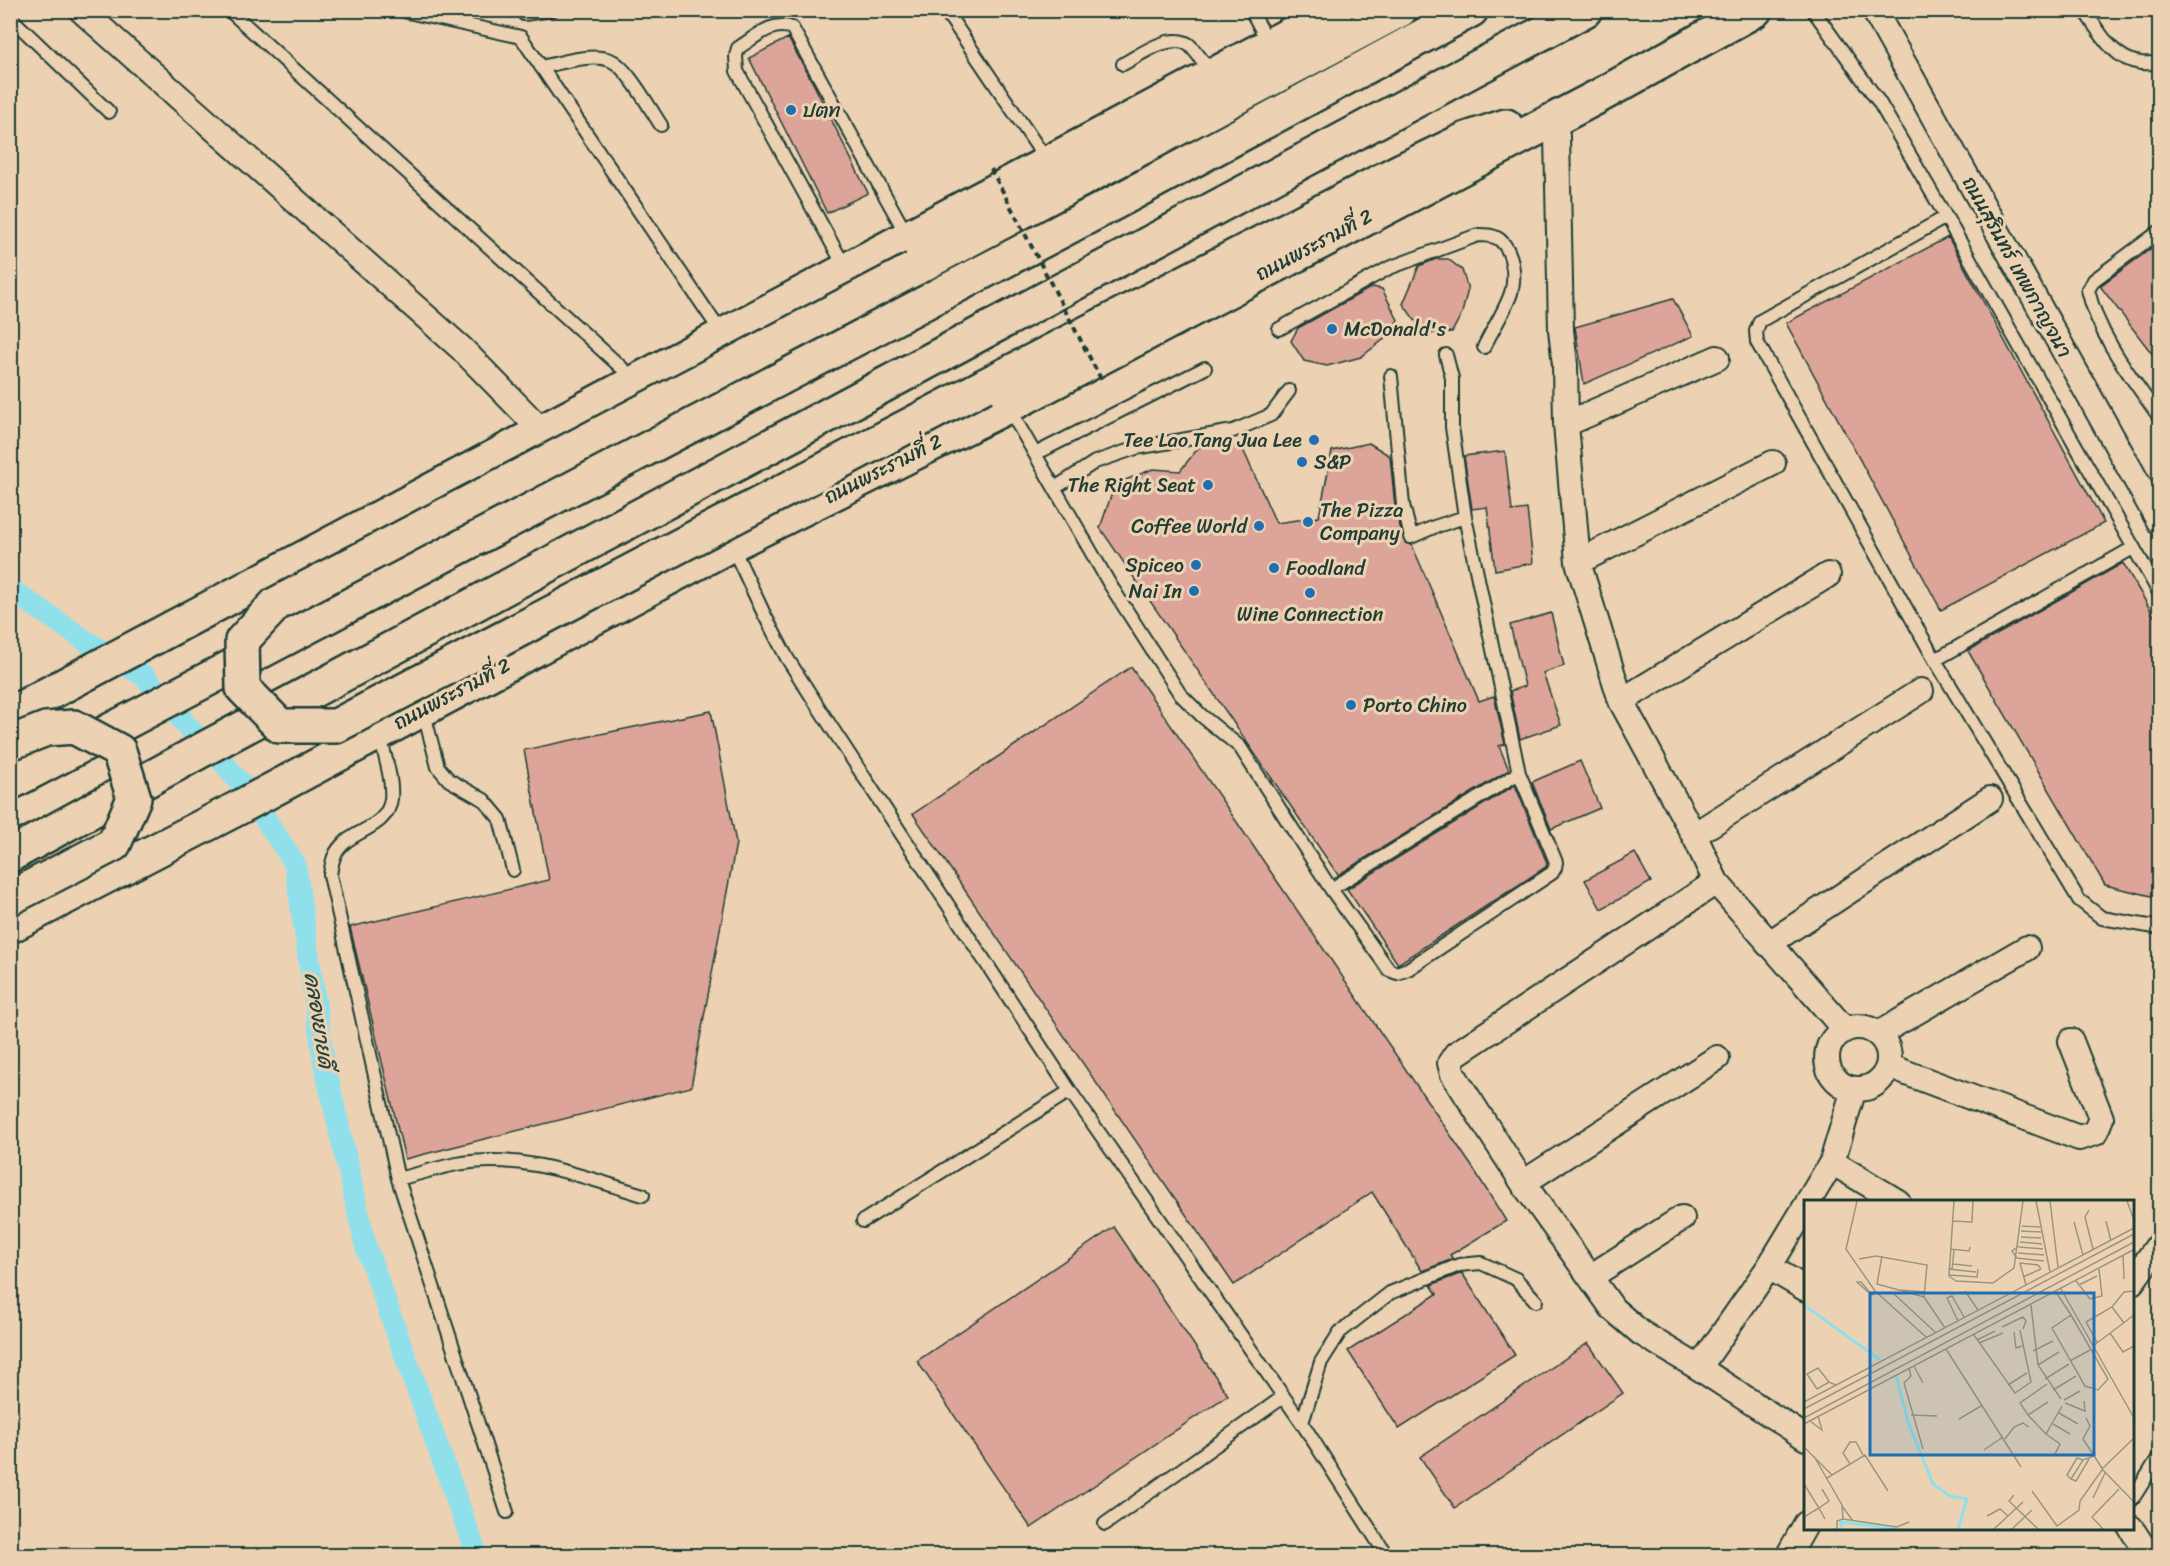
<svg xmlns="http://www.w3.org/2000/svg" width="2170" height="1566" font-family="Sriracha,'Playpen Sans Thai',sans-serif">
	<rect width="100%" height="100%" fill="#ecd2b3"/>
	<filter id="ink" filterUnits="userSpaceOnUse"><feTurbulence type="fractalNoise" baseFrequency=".0167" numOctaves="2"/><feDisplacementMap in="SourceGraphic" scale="12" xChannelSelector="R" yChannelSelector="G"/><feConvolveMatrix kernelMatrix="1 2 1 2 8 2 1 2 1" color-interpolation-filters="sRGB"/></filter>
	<g filter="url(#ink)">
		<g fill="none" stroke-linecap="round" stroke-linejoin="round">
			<path stroke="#90e0eb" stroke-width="22" d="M10,589l79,54 55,33 51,59 19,16 32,39 49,74 29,198 42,185 111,309"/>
		</g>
		<path fill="#dda599" stroke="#1f3d34" stroke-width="1.5" d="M788,38l26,47 54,108 -41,20 -78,-155z
			M1948,237l156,286 -163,87 -155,-287z
			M2160,242v122l-60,-78z
			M1436,259h12l14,11 6,19 -6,24 -10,19 -27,2 -22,-30 16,-38z
			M1372,287l10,2 16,31 -15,20 -22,17 -34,9 -23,-5 -13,-20 7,-13z
			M1673,299l20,37 -109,48 -9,-57z
			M1369,443l21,13 5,50 8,33 3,4 6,2 67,156 15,-5 11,48 -6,2 10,24 -171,105 -238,-347 15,-44 38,-15 27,2 19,-24 42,-2 35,78 43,-6 13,-66z
			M1505,451l7,60 15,-2 6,54 -38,7 -8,-63 -15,2 -8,-53z
			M2123,563l37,63v272l-55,-13 -137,-234z
			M1551,613l13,53 -21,7 18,52 -41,14 -10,-48 15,-5 -15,-61z
			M1131,667l342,501 33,53 -56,34 3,4 -31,12 -50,-79 -138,93 -321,-471z
			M711,711l25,132 -45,244 -286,72 -55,-232 199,-47 -25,-130z
			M1580,761l20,47 -49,21 -19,-47z
			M1515,785l32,78 -1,4 -148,97 -51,-75z
			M1635,853l16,29 -50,27 -16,-29z
			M1114,1227l114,168 -197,133 -114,-167z
			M1462,1273l53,82 -116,74 -51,-78 89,-57 -6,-9z
			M1588,1343l35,50 -168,115 -35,-51z"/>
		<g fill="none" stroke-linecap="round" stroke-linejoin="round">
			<g stroke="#1f3d34" stroke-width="16">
				<path id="service" d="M229,10l405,369
					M399,10l122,27 202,298
					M945,10l102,151
					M1251,10l18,34
					M1813,10l66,92 67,115
					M2084,10c15,21 29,50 57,53 7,0 12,1 19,-1
					M524,14l28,-4
					M14,21l95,91
					M1123,64c17,-9 46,-31 65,-20 7,5 18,22 24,30
					M541,67c20,-4 50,-14 69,-7 17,6 40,49 51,65
					M2160,231l-66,49 -6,10c11,48 45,89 72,128
					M846,269l-109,-198 -1,-15 2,-8c18,-11 34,-28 54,-20l116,209
					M1279,329l110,-61 89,-33c8,0 16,0 22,5 13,11 16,37 11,53 -6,18 -19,37 -27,54
					M1391,376l12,129 8,32 23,-10 31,-10
					M1008,407l101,176 71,111 22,22 38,31 91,142 58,81 8,3 11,-4 144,-96 3,-5 1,-6 -37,-89 -54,-256 -13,-90v-49l-6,-23
					M1035,454l170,-86
					M1055,488l40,-26 41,-14 97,-17 38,-16 18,-24
					M732,546l32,68 23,44 41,64 242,369 232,332 85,133
					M2160,594l-214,-377 -186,104 -4,10 1,11 178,318 144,240 23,18 58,10
					M1935,660l198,-112
					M423,710l15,57 11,13 35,20 16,19 13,51
					M380,735c4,20 13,44 11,64 -4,33 -46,30 -57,58 -2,5 -3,12 -4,18l68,304 109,333
					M1331,889l188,-116
					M398,1179c20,-5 39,-11 59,-15 64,-12 126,13 186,31
					M863,1221l207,-130
					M1302,1423l19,-61 19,-30 50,-39 69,-28 22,-2 35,16 20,22
					M2132,1500l28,-45
					M1105,1524l178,-127"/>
			</g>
			<g stroke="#1f3d34" stroke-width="28">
				<path id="minor" d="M81,10l381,339 81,83
					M1874,10l286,513
					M1554,118l3,18 4,194 4,35 1,59 12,138 43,139 76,140 19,41 129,148
					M1566,424l151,-66
					M1578,562l195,-99
					M1621,701l207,-126
					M1694,835l227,-144
					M1716,882l-260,172 -6,9 3,11 70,109 90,126 28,24 58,35 70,-101 37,-61
					M1768,944l222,-145
					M1827 1058a31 31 0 1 1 62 0a31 31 0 1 1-62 0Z
					M1878,1034l149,-86
					M1888,1066l191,72 16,-5 6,-15 -30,-77
					M1832,1162l66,40
					M1523,1183l194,-125
					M1808,1202l24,-40 22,-73
					M1769,1267l37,22
					M1590,1277l92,-59
					M2132,1282l28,-39
					M1699,1368l107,70
					M2131,1528l18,28
					M1788,1556l18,-32"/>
			</g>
			<g stroke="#1f3d34" stroke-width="38">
				<path id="secondary" d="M914,269l486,-259
					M984,386l420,-217 60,-29 42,-14
					M10,714l1326,-704
					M10,926l228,-118 494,-264 276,-138 591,-310 156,-86"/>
			</g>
			<g stroke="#1f3d34" stroke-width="38">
				<path id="trunk" d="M10,783l1106,-581 355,-192
					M10,855l192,-105 1383,-740"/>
			</g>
			<use href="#service" stroke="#ecd2b3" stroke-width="12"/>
			<use href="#minor" stroke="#ecd2b3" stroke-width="24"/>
			<use href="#secondary" stroke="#ecd2b3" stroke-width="33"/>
			<use href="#trunk" stroke="#ecd2b3" stroke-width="33"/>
			<g stroke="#1f3d34" stroke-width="38" stroke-linecap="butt">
				<path id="secondary-bridge" d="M914,269l-638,335 -34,37 1,47 37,38h56l648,-340
					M10,743l36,-14 28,-2 45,24 15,47 -20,46 -104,54"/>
			</g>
			<path stroke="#1f3d34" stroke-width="4" stroke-dasharray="6 4.5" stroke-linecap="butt" d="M991,169l111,212"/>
			<use href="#secondary-bridge" stroke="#ecd2b3" stroke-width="33"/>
		</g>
	</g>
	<g fill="#1f6fb2" stroke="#ecd2b3" stroke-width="2">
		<circle cx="791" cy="110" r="6"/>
		<circle cx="1332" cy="329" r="6"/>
		<circle cx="1314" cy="440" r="6"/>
		<circle cx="1302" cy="462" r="6"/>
		<circle cx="1208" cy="485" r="6"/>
		<circle cx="1308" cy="522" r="6"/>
		<circle cx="1259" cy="526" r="6"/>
		<circle cx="1196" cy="565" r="6"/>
		<circle cx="1274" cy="568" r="6"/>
		<circle cx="1194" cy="591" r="6"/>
		<circle cx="1310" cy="593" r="6"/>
		<circle cx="1351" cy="705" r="6"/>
	</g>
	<g text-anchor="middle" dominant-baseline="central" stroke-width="6" stroke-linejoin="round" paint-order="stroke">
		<g font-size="20" fill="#1f3d34" stroke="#ecd2b3" text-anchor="start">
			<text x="803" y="110">ปตท</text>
			<text x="1344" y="329">McDonald's</text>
			<text x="1302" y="440" text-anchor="end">Tee Lao Tang Jua Lee</text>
			<text x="1314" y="462">S&amp;P</text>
			<text x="1196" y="485" text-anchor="end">The Right Seat</text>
			<text x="1320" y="510">The Pizza<tspan x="1320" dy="23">Company</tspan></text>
			<text x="1247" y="526" text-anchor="end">Coffee World</text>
			<text x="1184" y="565" text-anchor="end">Spiceo</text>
			<text x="1286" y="568">Foodland</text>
			<text x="1182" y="591" text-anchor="end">Nai In</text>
			<text x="1310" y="614" text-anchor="middle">Wine Connection</text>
			<text x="1363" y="705">Porto Chino</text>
		</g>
		<g font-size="20" fill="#1f3d34" stroke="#ecd2b3">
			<text transform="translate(1314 245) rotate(-28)">ถนนพระรามที่ 2</text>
			<text transform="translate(2017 267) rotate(61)">ถนนสุรินทร์ เทพกาญจนา</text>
			<text transform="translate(883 469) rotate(-27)">ถนนพระรามที่ 2</text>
			<text transform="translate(452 694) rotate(-28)">ถนนพระรามที่ 2</text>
		</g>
		<g font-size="21" font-style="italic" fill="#25453d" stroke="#ecd2b3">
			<text transform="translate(319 1020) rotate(81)">คลองยายดี</text>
		</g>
	</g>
	<g transform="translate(1804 1200)">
		<rect width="330" height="330" fill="#ecd2b3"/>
		<path fill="none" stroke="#90e0eb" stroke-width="3" d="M0,105l76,55M92,175l12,47 25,62 17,12 17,3 -9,30M37,329v-7l57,7"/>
		<path fill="none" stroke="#9a9680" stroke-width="1.5" d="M53,1l-11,48 29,42 51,46M150,1l-5,75 7,5 37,2 21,-15 9,-67M232,1l14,71M246,1l8,66M323,1l7,19M285,10l-4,7 8,32M148,21l20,1 1,-21M302,21l5,20M270,22l9,33M218,26l18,1M217,31l20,1M217,37l20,1M216,42l22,2M215,46l-7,5 5,7 27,3M215,47l24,2M146,49l19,2 1,-4M214,53l26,2M319,55l1,24M78,56l-5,28 47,13 21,31M55,59l17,-3 51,9 -3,32M149,64l19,2M144,69l28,3M148,70l2,-20M145,75l28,2 1,-8M219,77l18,-8M272,81l14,18 12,-3 -3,-27M222,85l-6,-22 18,2 3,4M275,85l18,-9M257,89l73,129M97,90l24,2M161,91l13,19M64,92l-11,-10h4l11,13 3,-4M252,92l15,23M89,93l42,39M227,105l7,60 23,34M308,107l12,16M267,115l37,64 -10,11 -13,-4 -33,-58zM154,121l-11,-23 5,-2 12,21M198,127l21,-10 3,4 -3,8M210,132l2,16 6,-2M306,133l13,19 11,-6M170,135l41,58 16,-11 -11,-52M173,140l18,-9M293,142l-11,-20 26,-15 12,-15 10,-1M175,143l24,-10M289,146l41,-31M142,149l75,118M229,151l20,-10M266,161l20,-11M234,165l21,-13M110,166l9,17M105,169l2,7 -7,7 19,66M241,179l24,-15M243,184l-27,19 8,12 18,19 16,-28M204,185l19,-12M13,189l-10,-15 11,-6 11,14M13,189l12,-7 7,3M249,190l23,-14M260,200l16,-9M0,202l330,-174M261,203l20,8 -1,-10M0,209l330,-175M255,213l19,11M107,215l26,1M224,215l20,-13M0,218l330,-176M282,218l4,8 -7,13 19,29M155,219l22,-13M6,221l12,9 -4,-14M0,224l329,-174M249,224l17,10M242,234l14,10 -6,12M330,238l-32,31 32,33M201,239l9,-12 9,-4 6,4M0,247l28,28M180,250l19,-13M11,258l27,47 1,14 -6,2v8M46,264l-7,-11 7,-11h6l7,13M23,278l38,-23 23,36M267,279l12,-19 11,-4M267,279l-4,-4 10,-17 6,2M267,279l5,2 13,-22M0,284l15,24 -15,9M18,289l7,12 -10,7 6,11M228,291l25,35 22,-16 1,-9 22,-31M210,295l-5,6 29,28M289,298l12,-25M38,306l11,15M183,316l13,-7 8,7M39,319l54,8 12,-5M190,329l29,-27M208,329l20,-19M299,329l-11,-12 27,-28"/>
		<path fill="#1f6fb2" fill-opacity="0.15" stroke="#1f6fb2" stroke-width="3" d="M66,93h224v162h-224z"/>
		<rect width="330" height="330" fill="none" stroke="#1f3d34" stroke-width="3"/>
	</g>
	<rect width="2170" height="1566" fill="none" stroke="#ecd2b3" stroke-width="36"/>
	<rect x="18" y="18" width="2134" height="1530" fill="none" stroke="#1f3d34" stroke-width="2" filter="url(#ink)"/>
</svg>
